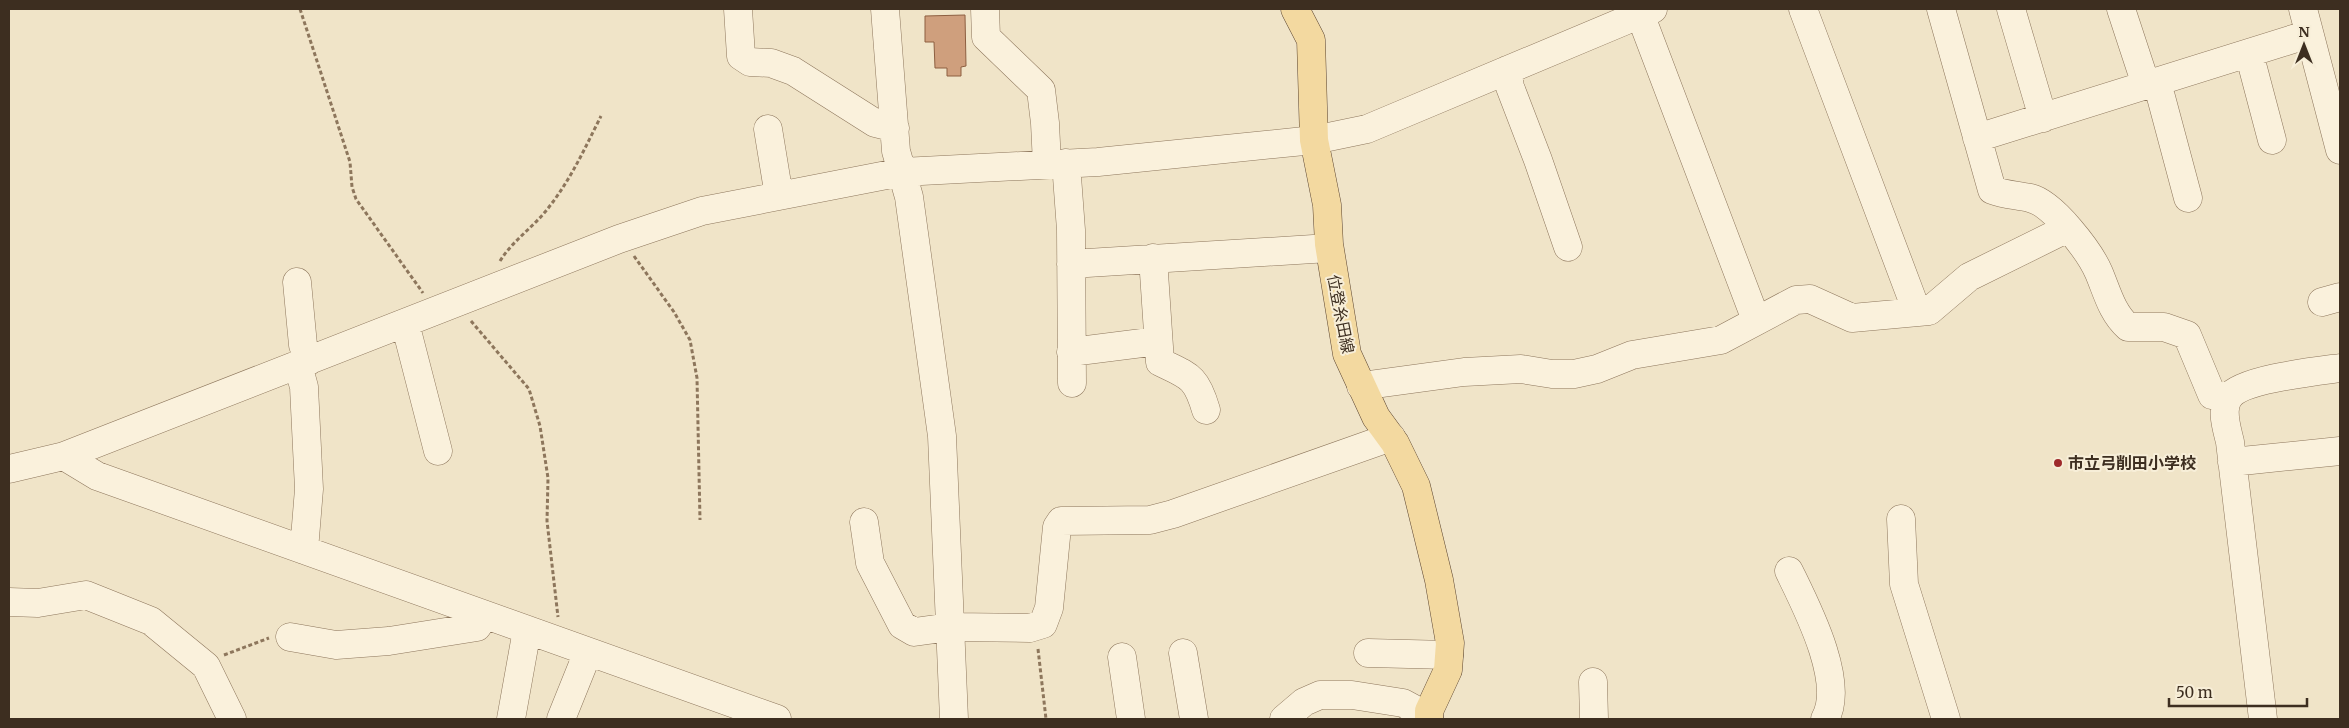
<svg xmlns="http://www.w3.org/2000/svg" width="2349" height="728" font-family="Merriweather,'Noto Sans JP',serif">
	<rect width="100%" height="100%" fill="#f0e4c8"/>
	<path fill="#cf9f7d" stroke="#8d5f41" d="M965,15l1,51 -5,1v9h-14v-8h-12l-1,-26h-9v-26z"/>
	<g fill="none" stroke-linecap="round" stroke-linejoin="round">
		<g stroke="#8d765c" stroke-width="29">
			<path id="minor" d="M738,9l3,47 9,6 21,1 22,8 82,52 20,5
				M885,9l11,142 13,46 33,239 12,283
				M985,9l1,28 55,53 4,33 2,41
				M1803,9l114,303
				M1941,9l51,181c13,5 25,5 38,8 23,5 60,54 69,75 8,19 13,40 29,54h36l23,8 25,60 17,2
				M2011,9l32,109
				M2121,9l25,76
				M2303,9l37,141
				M1640,14l116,306
				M2249,53l23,87
				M1507,70l3,17 28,73 30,87
				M2157,82l31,116
				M768,129l11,67
				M1977,138l332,-104
				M1066,163l5,67 1,153
				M1153,258l7,104c29,14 36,14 46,48
				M1071,264l258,-16
				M297,282l6,63 6,16
				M2322,302l18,-5
				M405,323l33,128
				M1071,352l87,-11
				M298,365l6,22 5,102 -5,61
				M1361,386l103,-14 57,-3 31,5h22l23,-5 35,-14 89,-15 75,-40 14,-1 42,19 77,-7 40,-34 99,-49
				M64,456l33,20 680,243
				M2232,462l108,-11
				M9,469l55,-13 555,-217 83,-28 200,-39 196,-10 216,-22 53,-11 286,-120
				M1901,519l3,65 42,135
				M864,522l6,41 32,62 12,7 36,-5 80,1 13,-4 6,-16 8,-81 4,-6 89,-1 23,-6 218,-77
				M1789,571c17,35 57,111 36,148
				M9,602l29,1 48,-8 65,26 55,45 26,53
				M290,637l46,8 53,-4 88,-14 8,-12
				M1183,653l11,66
				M1368,653l81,2
				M1122,657l9,62
				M1593,682l1,37
				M511,719l16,-89
				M561,719l27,-67
				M1284,719l20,-17 16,-7h32l51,8 26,14
				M2263,719l-33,-277c-3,-13 -10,-33 -1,-45 13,-18 89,-26 111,-29"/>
		</g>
		<g stroke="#5b4430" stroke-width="29">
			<path id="major" d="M1295,9l16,31 3,100 13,65 2,39 18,110 29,63 19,26 21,43 23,94 11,63 -2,27 -19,41v8"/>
		</g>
		<path stroke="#8d765c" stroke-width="3" stroke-dasharray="4 2.5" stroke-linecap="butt" d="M300,9l50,153 2,25 4,12 67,94
			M634,256l40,56 16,28 7,38 3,142
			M500,261c13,-21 34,-34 49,-54 22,-28 36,-59 52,-91
			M471,321l58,68 11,37 8,52 -1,43 11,96
			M1038,649l8,70
			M224,655l45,-17"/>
		<use href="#minor" stroke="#faf1dc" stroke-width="28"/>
		<use href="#major" stroke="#f3d9a0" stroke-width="28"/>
	</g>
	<circle fill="#9e2a2b" stroke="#f7eed8" stroke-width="2" cx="2058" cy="463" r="5"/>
	<g text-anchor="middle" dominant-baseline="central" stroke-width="4" stroke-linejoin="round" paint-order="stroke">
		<g font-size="16" fill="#3d2e20" stroke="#f7eed8">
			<text transform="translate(1341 314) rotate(79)">位登糸田線</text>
		</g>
		<g font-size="16" font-weight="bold" fill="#3d2e20" stroke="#f7eed8" text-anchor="start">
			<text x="2068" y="463">市立弓削田小学校</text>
		</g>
	</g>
	<rect width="2349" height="728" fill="none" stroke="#3d2e20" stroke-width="20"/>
	<g transform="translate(2304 45)" stroke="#f7eed8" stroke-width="4" paint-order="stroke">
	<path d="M0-4L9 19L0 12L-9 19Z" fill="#3d2e20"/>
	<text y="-8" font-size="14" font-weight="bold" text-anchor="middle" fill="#3d2e20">N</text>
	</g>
	<path d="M2169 698v8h138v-8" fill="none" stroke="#3d2e20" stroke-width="2.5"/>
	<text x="2176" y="698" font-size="15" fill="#3d2e20" stroke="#f7eed8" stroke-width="4" paint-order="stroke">50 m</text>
</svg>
